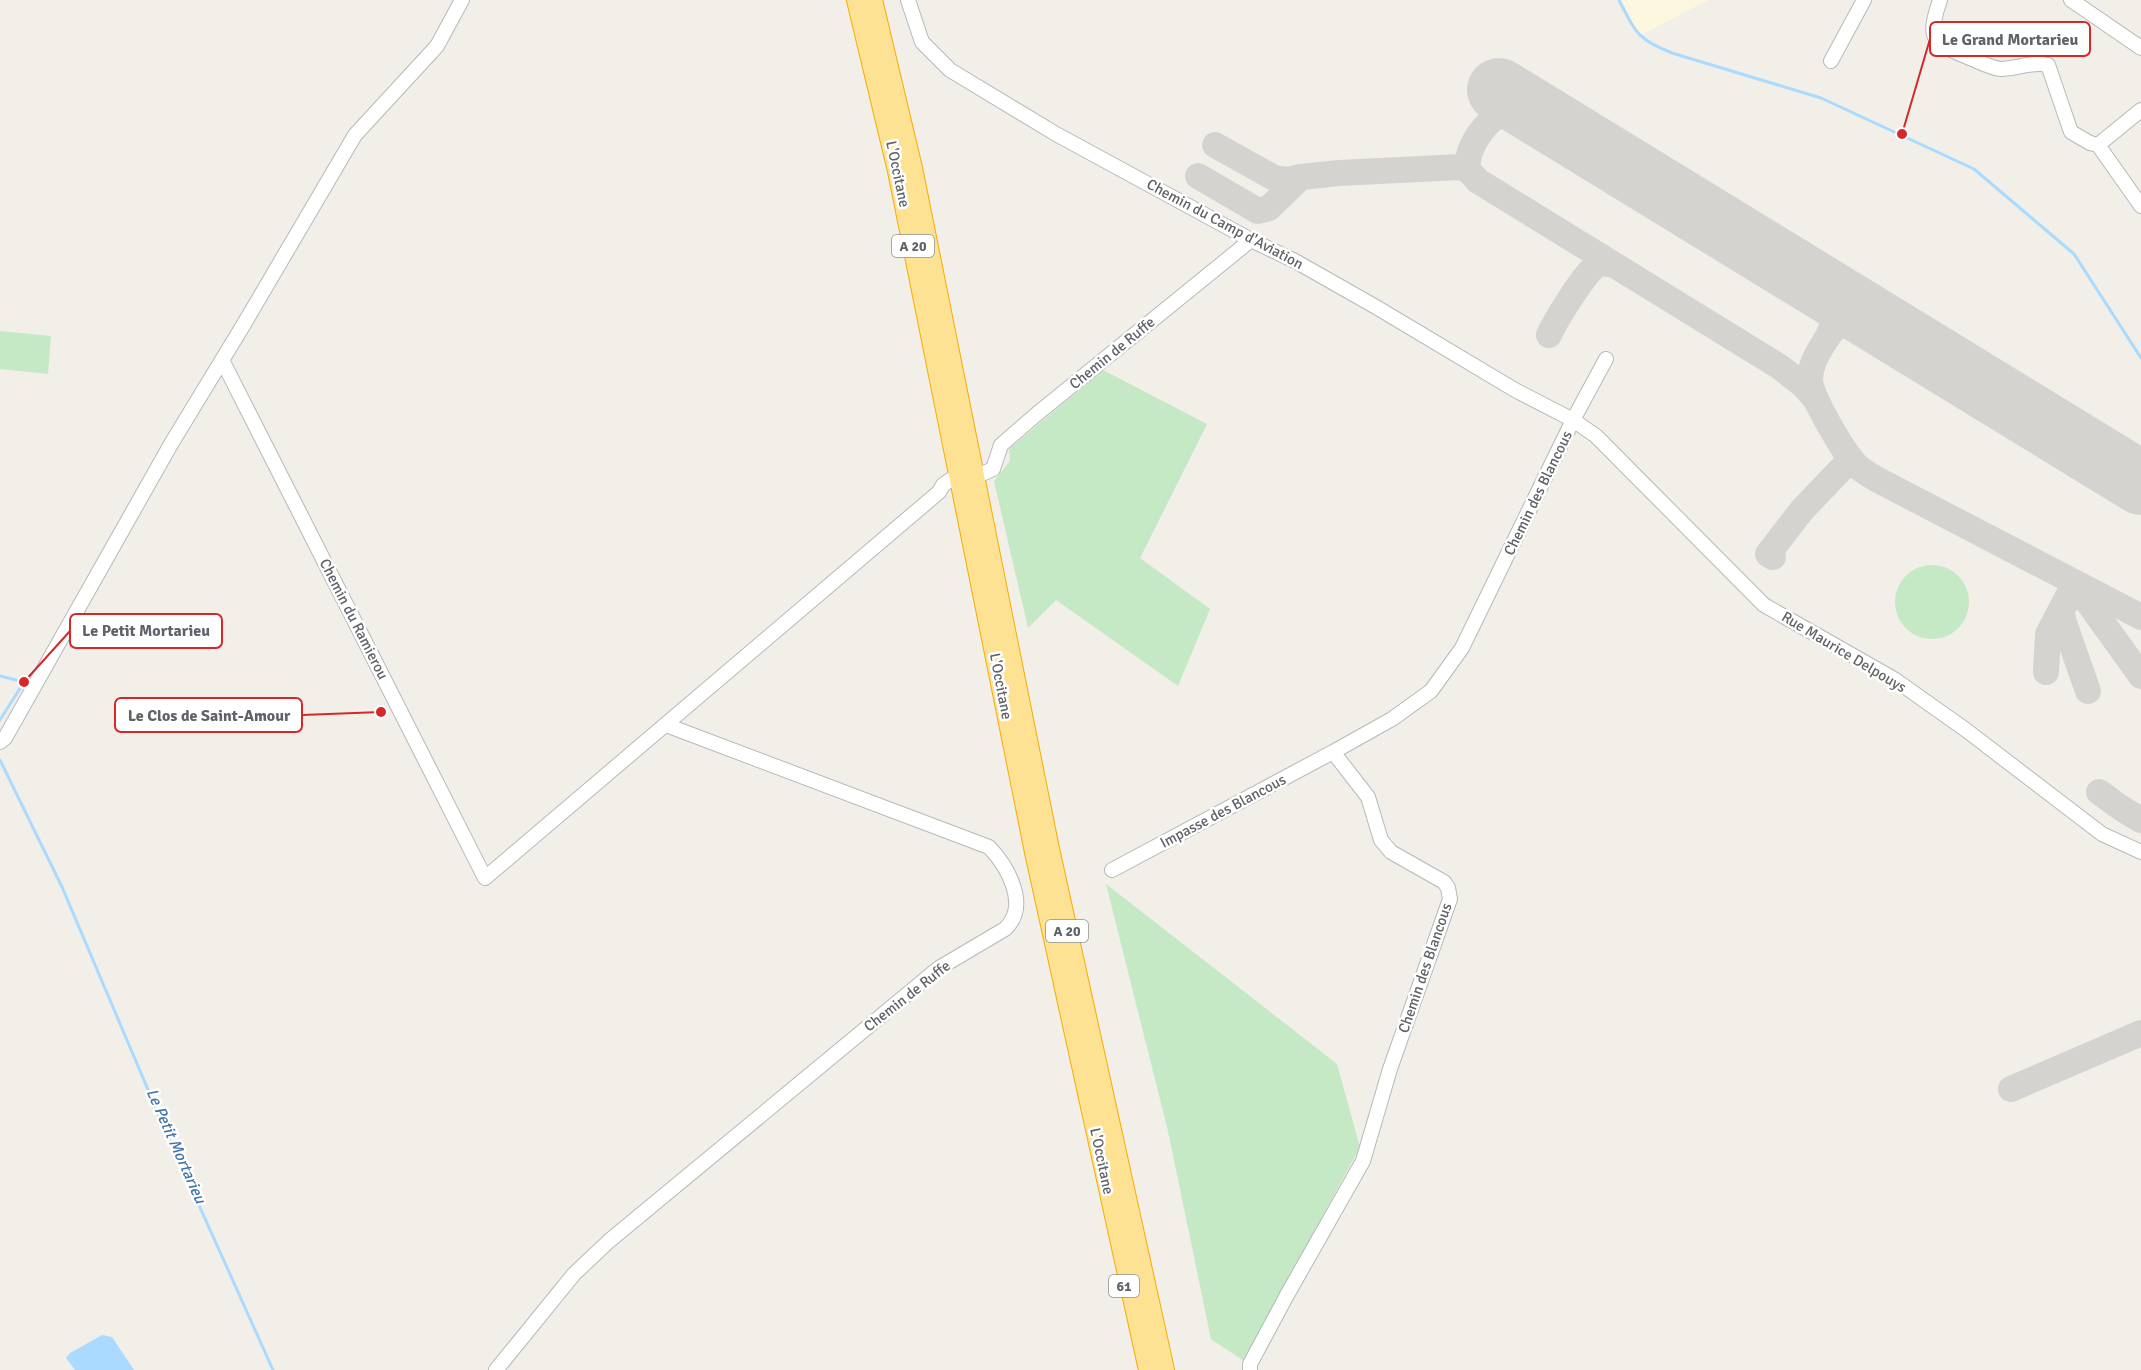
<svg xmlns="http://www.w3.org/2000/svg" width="2141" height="1370" font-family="Signika,sans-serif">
	<rect width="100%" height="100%" fill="#f1efe8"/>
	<path fill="#fef7e0" d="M1621,0h87l-69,36z"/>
	<path fill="#c5e8c5" d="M0,331l51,5 -3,38 -48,-5z
		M1103,370l104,54 -67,134 70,51 -32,77 -122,-86 -28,28 -34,-147 16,-20 -1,-12z
		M1895 602a37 37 0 1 1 74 0a37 37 0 1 1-74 0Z
		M1106,884l231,180 23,83 -116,214 -33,-22 -43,-208z"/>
	<path fill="#aadaff" d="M102,1335l10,2 22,33h-59l-9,-12 4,-5z"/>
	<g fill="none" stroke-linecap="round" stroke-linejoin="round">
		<path stroke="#aadaff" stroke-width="3" d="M1619,0c17,33 18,39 53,53l149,45 153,71 100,85 67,104
			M0,676l24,6 -24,38
			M0,760l62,127 101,238 110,245"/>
		<path stroke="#d4d3d0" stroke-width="26" d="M1562,129c-13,-7 -28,-18 -44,-19 -25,-2 -54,36 -50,60l10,11 302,186 23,18 14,16
			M1215,145l59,33 14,2 13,-3
			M1198,176l60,35 11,-3 32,-31 38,-4 121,-6 8,3
			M1818,285c11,18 22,31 10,51
			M1549,335c5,-12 38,-66 48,-70 6,-3 13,-1 19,1
			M1906,339c-11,-6 -33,-22 -45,-23 -16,0 -26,10 -34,22 -8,13 -17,25 -17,42 1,18 34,72 46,85 7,7 15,11 24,16l261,136
			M1773,557l-5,-3 34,-44 44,-46 1,-7 -3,-8
			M2076,589l3,7 8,5 54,75
			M2065,603l-3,9 1,8 25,71
			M2046,672l2,-38 27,-51
			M2099,792l22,16 20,12
			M2011,1089l130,-56"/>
		<path stroke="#d4d3d0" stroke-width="64" d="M1499,90l642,393"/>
		<g stroke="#b5b8bc" stroke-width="16">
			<path id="minor" d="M908,0l14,42 28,28 106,64 195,106 44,21 81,46 139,83 58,30 23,16 168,169 130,74 72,51 136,104 39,18
				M1940,0c-14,41 -7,43 30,58 10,4 21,10 31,11 16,0 31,-8 47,-4l23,67 19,11 8,2
				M2071,0l70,48
				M1831,61l33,-61
				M2141,110l-43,35 43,61
				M222,360l263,518 454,-386 4,-7 7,-5
				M984,473l9,-4 8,-24 37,-32 213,-173
				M0,742l5,-4 166,-294 73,-120 111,-189 82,-89 25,-46
				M1112,870l221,-118
				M496,1370l78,-96 35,-33 330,-273 66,-39c25,-23 3,-62 -16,-82l-323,-122
				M1250,1370v-6l37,-69 76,-134 27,-92 60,-170 -2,-11 -4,-6 -53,-30 -10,-12 -13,-43 -35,-45 59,-33 39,-28 31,-43 111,-228 33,-61"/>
		</g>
		<g stroke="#f9ab00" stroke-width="22">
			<path id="highway" d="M857,0l41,171 137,681 114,518
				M872,0l40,168 137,681 115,521"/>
		</g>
		<use href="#minor" stroke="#fff" stroke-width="14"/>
		<use href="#highway" stroke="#fde293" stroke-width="20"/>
	</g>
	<g text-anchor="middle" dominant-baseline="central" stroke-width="5" stroke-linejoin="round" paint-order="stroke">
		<g fill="#fff" stroke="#8f9295" stroke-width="1.5">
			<rect x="892" y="235" width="42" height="22" rx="4.5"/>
			<rect x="1046" y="920" width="42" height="22" rx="4.5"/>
			<rect x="1109" y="1275" width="30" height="22" rx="4.5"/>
		</g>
		<g font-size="14" font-weight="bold" fill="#5f6368">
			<text x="913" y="246">A 20</text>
			<text x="1067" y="931">A 20</text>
			<text x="1124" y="1286">61</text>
		</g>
		<g font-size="15" fill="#5f6368" stroke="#fff">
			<text transform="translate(898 174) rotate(78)">L'Occitane</text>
			<text transform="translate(1225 224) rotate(28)">Chemin du Camp d'Aviation</text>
			<text transform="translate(1112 353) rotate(-39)">Chemin de Ruffe</text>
			<text transform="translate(1538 493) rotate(-64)">Chemin des Blancous</text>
			<text transform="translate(354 619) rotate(63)">Chemin du Ramierou</text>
			<text transform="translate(1844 652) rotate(31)">Rue Maurice Delpouys</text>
			<text transform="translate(1001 686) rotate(79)">L'Occitane</text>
			<text transform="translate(1223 811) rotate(-28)">Impasse des Blancous</text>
			<text transform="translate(1425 968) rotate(-71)">Chemin des Blancous</text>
			<text transform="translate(907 996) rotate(-38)">Chemin de Ruffe</text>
			<text transform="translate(1102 1161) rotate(78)">L'Occitane</text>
		</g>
		<g font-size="16" font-style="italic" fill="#4174aa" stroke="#fff">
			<text transform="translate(176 1146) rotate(66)">Le Petit Mortarieu</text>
		</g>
	</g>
	<path fill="none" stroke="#d62828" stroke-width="2" d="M1902 134L1930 39M24 682L70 631M381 712L302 715"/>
	<g fill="#d62828" stroke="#fff" stroke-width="2">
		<circle cx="1902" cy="134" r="6"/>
		<circle cx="24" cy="682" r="6"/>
		<circle cx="381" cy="712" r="6"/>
	</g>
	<g fill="#fff" stroke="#d62828" stroke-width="2">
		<rect x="1930" y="22" width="160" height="34" rx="6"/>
		<rect x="70" y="614" width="152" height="34" rx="6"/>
		<rect x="115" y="698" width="187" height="34" rx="6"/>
	</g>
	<g font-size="16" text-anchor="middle" font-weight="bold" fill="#5f6368">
		<text x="2010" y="45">Le Grand Mortarieu</text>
		<text x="146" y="636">Le Petit Mortarieu</text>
		<text x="209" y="721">Le Clos de Saint-Amour</text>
	</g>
</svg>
